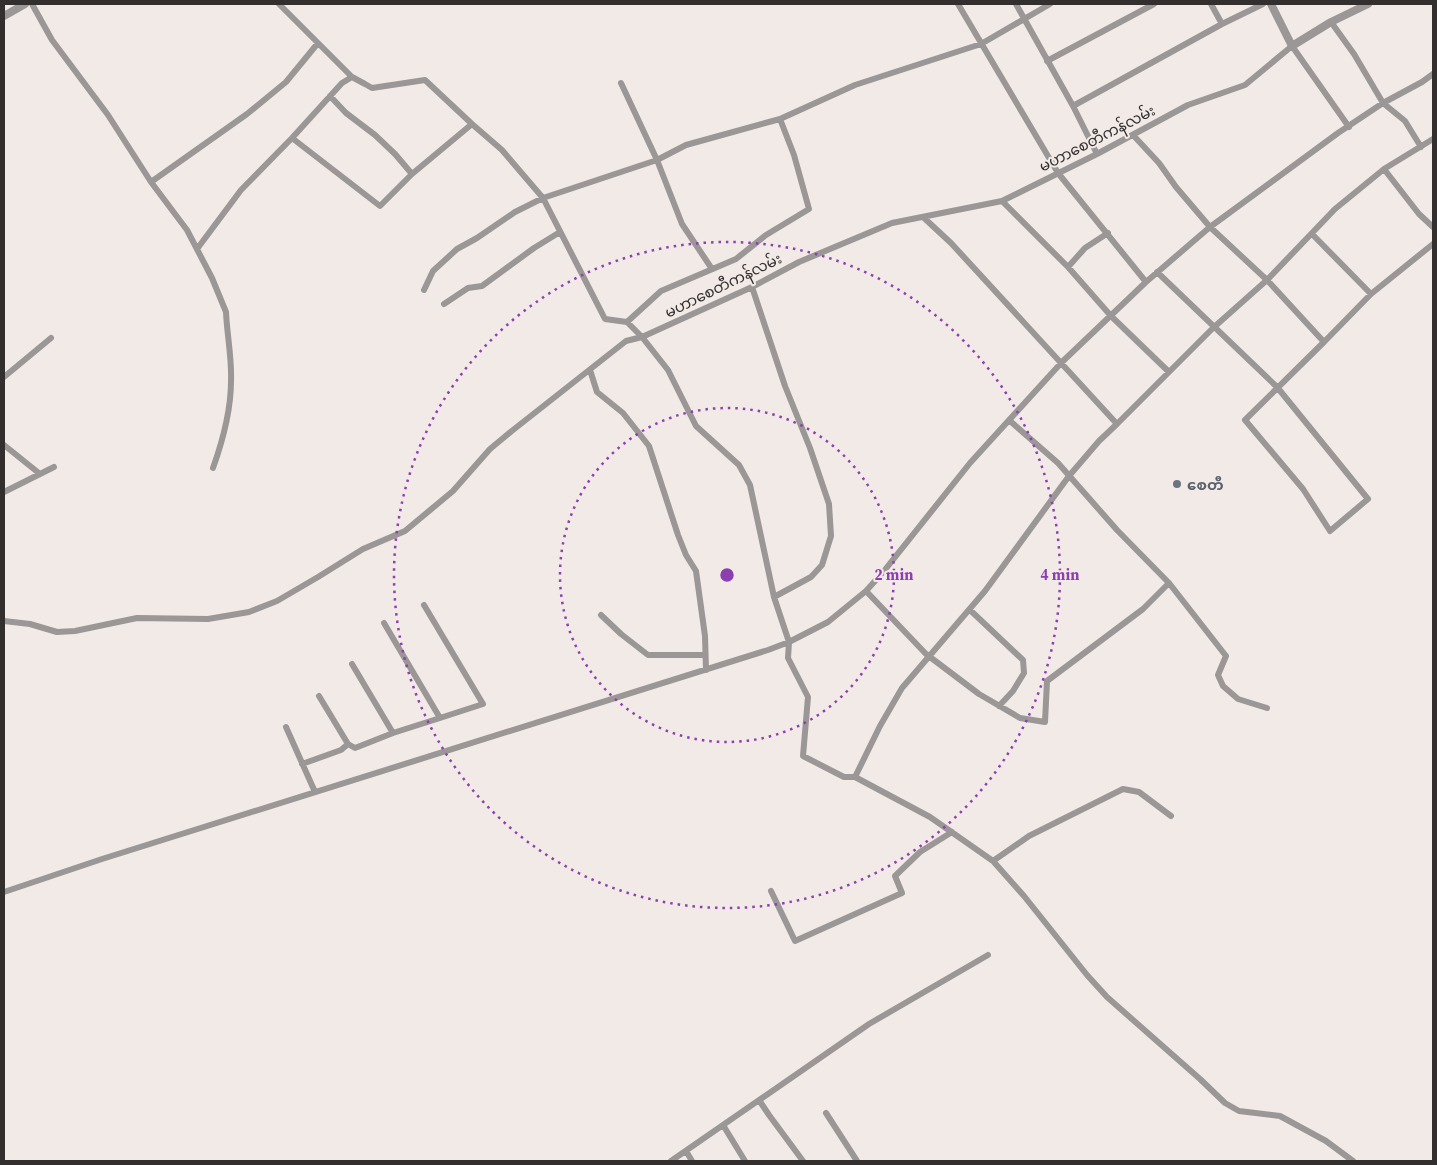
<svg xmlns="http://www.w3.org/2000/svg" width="1437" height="1165" font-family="'Source Serif 4','Noto Sans Myanmar',serif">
	<rect width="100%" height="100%" fill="#f2eae7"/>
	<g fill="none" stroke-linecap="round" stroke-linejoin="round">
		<path stroke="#9b9796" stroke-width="6" d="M32,4l20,36 56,75 43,67 36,48 25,48 14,34c1,23 6,46 5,69 0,30 -8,59 -18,87
			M279,4l73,73 13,7 7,4 53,-8 47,44 30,26 41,48 62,121 22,3 15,15 110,-50 47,-25 93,-39 110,-22 95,-47 91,-49 57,-20 47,-39 57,81
			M958,4l100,169 88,109
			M1016,4l57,102 24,48
			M1211,4l11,20
			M1331,22l23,32 29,49 22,18 16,26
			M1047,61l107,-57
			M621,83l36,77 25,64 30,45
			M330,96l16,17 29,22 20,19 17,20
			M1073,106l149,-82 41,-20
			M1133,135l26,28 17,24 34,40 57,53 57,62 47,-48 62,-50
			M292,138l88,68 32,-32 60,-50
			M1384,169l49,-30
			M151,182l96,-68 39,-32 32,-39
			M1002,201l66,66 43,49 58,56
			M923,217l28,26 166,181 96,-96 54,-48 68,-71 49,-40 35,45 14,13
			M1312,234l59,60
			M197,249l44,-59 51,-52 50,-55 10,-6
			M1068,267l17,-19 23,-15
			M1157,272l120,115 91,112 -38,32 -27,-42 -58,-69 79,-78
			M752,287l33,99 25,62 19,56 2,32 -9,29 -11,12 -37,20
			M424,290l9,-19 24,-22 20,-11 38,-26 28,-14 114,-38 29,-15 94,-26 75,-34 126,-41 69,-40
			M444,304l24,-16 14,-2 52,-38 26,-16
			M627,322l34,-31 75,-32 30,-24 43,-26 -15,-54 -14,-36
			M590,370l7,22 26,21 26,33 29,89 8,20 10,16 9,65 1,34
			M4,377l47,-39
			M1009,420l49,43 59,67 52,53 57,73 -8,19 5,11 15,13 29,9
			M1117,424l-18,17 -30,35 -84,115 -83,97 -22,38 -25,51 75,40 63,44 31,35 63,79 20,22 93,82 25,24 14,8 41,5 46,25 27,20
			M4,445l36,29
			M4,492l50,-25
			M866,591l60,63 53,40 41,24 25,4 2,-41 96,-72 26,-26
			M424,605l59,99 -43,14
			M970,610l53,50 1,13 -11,18 -14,15
			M601,615l20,19 27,21h57
			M4,621l26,3 27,8 18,-1 62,-13 71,1 41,-7 28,-11 41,-24 45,-28 42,-18 48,-40 37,-42 23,-19 113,-89 16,-4 26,33 28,56 43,39 11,20 24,112 15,45 -1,16 20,39 -5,59 41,21h11
			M384,623l56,95 -47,15
			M286,727l29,65
			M348,744l7,4 38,-15 -41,-69
			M302,764l39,-14 7,-6 -29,-48
			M993,861l36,-25 94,-47 16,3 32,24
			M771,891l24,50 107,-48 -7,-17 25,-24 32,-20
			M4,892l98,-33 666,-209 21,-8 39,-20 38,-31 18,-20 86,-108 92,-101 84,-80 64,-55 128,-94 45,-30 39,-21 11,-8
			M759,1100l10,15 34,46
			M826,1113l31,48
			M723,1125l22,36
			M686,1151l6,10
			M671,1161l198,-137 119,-69"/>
		<path stroke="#9b9796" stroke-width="8" d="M1271,4l21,42 39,-24 37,-18
			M4,16l21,-12"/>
	</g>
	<g fill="none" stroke="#8d3fb0" stroke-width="2.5" stroke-dasharray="2.5 5">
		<circle cx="727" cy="575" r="167"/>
		<circle cx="727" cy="575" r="333"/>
	</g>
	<circle fill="#6b7280" stroke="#f2eae7" stroke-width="2" cx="1177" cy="484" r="5"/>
	<g text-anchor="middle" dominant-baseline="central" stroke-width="4" stroke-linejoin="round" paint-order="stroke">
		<g font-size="15" fill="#322f2e" stroke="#f2eae7">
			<text transform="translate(1097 138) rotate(-27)">မဟာစေတီကန်လမ်း</text>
			<text transform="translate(723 285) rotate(-26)">မဟာစေတီကန်လမ်း</text>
		</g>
		<g font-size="15" font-weight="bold" fill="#5b616d" stroke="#f2eae7" text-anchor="start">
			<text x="1187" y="484">စေတီ</text>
		</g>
	</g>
	<circle cx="727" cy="575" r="8" fill="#8d3fb0" stroke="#f2eae7" stroke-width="2.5"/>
	<g font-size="15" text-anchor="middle" font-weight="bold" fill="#8d3fb0" stroke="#f2eae7" stroke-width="4" stroke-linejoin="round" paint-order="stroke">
		<text x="894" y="580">2 min</text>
		<text x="1060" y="580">4 min</text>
	</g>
	<rect width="1437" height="1165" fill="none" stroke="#322f2e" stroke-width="10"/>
</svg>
